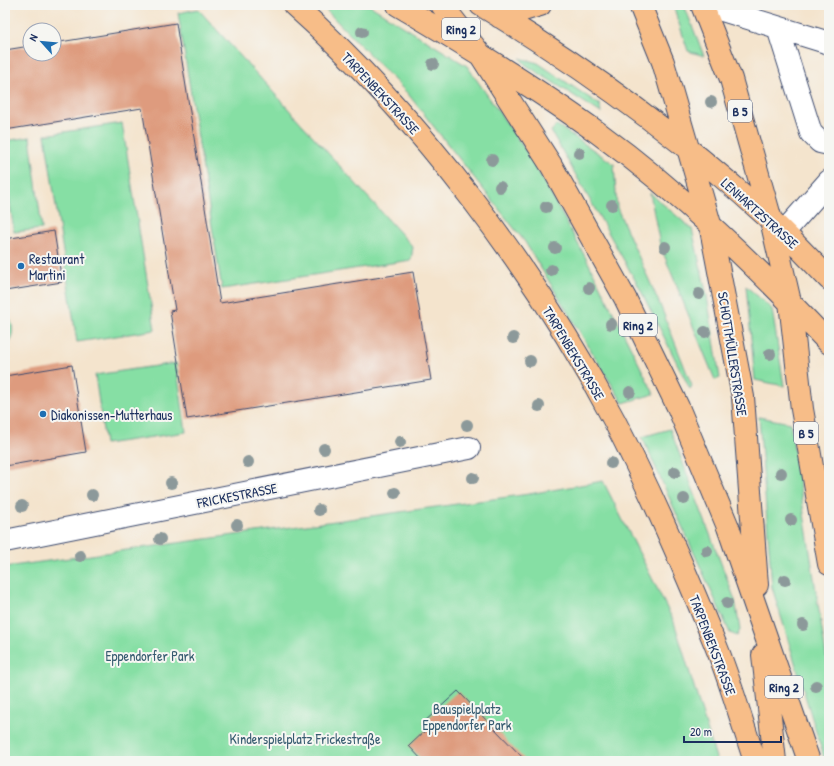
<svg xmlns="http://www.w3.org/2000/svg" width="834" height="766" font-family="'Patrick Hand',sans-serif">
	<rect width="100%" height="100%" fill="#f6f6f2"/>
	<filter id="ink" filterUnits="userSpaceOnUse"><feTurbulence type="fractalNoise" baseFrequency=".025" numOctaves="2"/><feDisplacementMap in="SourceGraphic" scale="8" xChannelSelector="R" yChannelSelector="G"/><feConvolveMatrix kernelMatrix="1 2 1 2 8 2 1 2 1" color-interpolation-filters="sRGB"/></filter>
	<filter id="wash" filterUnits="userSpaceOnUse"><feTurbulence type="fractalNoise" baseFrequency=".012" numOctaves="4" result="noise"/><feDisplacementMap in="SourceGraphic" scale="16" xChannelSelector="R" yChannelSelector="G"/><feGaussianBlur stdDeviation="0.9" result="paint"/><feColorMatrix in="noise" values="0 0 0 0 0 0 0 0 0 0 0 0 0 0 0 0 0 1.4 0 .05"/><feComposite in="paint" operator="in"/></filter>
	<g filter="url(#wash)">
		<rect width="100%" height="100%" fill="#f4e4cd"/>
		<path fill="#86dfa4" stroke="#508781" d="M321,5h48l98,61 64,92 57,104 66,132 -31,9 -98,-161 -117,-148z
			M673,5h11l20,51 -16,-5z
			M198,9l215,238 -2,13 -189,29 -44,-276z
			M520,58l18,5 62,42 1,8 -75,-48z
			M122,123l33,207 -78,12 -32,-207z
			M557,125l57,39 3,44 44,99 31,79 -2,3 -51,-102 -88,-156z
			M30,137l12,92 -28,3 -9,-62v-29z
			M650,193l42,36 15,67 13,82 -5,2 -55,-135z
			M746,286l26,23 12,77 -29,-6z
			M5,312c9,10 11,24 0,34z
			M176,363l10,69 -81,12 -10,-69z
			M759,417l31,6 39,252v86h-4l-53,-174z
			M670,429l65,171 5,30 -3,6 -7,-3 -88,-196z
			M603,481l71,141 43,139h-712v-194l524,-73z"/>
		<g id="blocks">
			<path fill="#de9b7e" d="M176,23l44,280 193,-31 18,108 -244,39 -17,-108 5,-1 -33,-202 -137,22v-80l25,-4v8h24v-11z
				M54,231l8,51 -57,9v-52z
				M72,365l14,87 -81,14v-90z
				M458,691l68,70h-103l-14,-15 19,-18 -5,-5z"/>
		</g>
	</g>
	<g filter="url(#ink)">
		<use href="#blocks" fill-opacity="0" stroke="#3c4a6f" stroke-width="1"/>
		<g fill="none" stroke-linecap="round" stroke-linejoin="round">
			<g stroke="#3c4a6f" stroke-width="24">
				<path id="minor" d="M706,5l123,38
					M778,28l33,105 9,9 9,2
					M784,232l45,-51
					M5,541l464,-93"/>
			</g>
			<g stroke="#3c4a6f" stroke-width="24">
				<path id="major" d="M294,5c126,112 242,267 320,415 38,73 71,150 102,226 15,37 26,77 39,115
					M398,5c68,40 135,81 199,127 85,62 160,135 232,211
					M442,5l38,49 71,111 74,133 53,109 50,120 81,234
					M481,5c103,62 202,134 291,216 19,18 38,38 57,58
					M640,5l23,57 47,162 33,173 14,188
					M702,5l29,74 40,141 19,82 12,107 27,155
					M500,17l40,-12
					M763,655l12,106"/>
			</g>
			<use href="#minor" stroke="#fff" stroke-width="22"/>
			<use href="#major" stroke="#f7bd88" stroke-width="22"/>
		</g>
		<g fill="#8c999a">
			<circle cx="362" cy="32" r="6"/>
			<circle cx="433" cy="64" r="6"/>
			<circle cx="711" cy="102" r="6"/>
			<circle cx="579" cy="153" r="6"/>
			<circle cx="492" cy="160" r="6"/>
			<circle cx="500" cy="187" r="6"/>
			<circle cx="612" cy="205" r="6"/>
			<circle cx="546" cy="207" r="6"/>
			<circle cx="665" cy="247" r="6"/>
			<circle cx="555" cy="248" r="6"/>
			<circle cx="551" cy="270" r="6"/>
			<circle cx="589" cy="288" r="6"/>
			<circle cx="699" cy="294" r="6"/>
			<circle cx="611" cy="324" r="6"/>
			<circle cx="705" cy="332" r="6"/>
			<circle cx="513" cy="338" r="6"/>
			<circle cx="770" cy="354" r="6"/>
			<circle cx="530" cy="361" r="6"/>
			<circle cx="630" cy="392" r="6"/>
			<circle cx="539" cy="406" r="6"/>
			<circle cx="467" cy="425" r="6"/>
			<circle cx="400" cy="442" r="6"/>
			<circle cx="324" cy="449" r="6"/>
			<circle cx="248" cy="462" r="6"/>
			<circle cx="611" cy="463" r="6"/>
			<circle cx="675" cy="472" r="6"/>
			<circle cx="781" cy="473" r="6"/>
			<circle cx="473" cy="478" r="6"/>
			<circle cx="171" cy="483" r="6"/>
			<circle cx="395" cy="493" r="6"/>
			<circle cx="92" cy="495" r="6"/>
			<circle cx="684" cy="499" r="6"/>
			<circle cx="22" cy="506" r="6"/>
			<circle cx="319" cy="510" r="6"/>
			<circle cx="791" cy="520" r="6"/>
			<circle cx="237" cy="525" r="6"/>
			<circle cx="160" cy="539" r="6"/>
			<circle cx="707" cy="551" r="6"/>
			<circle cx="80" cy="556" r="6"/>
			<circle cx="785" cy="580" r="6"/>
			<circle cx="727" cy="603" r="6"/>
			<circle cx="803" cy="625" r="6"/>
			<circle cx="816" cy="686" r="6"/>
		</g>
	</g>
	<g fill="#1f6fb2" stroke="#f6f6f2" stroke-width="1.5">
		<circle cx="21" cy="266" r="4"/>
		<circle cx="43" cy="414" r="4"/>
	</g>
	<g text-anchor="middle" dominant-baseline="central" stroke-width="4" stroke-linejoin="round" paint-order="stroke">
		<g fill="#f6f6f2" stroke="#5d6b8a" stroke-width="1">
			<rect x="442" y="18" width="38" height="22" rx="3"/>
			<rect x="728" y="100" width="24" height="22" rx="3"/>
			<rect x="619" y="314" width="38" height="22" rx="3"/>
			<rect x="794" y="422" width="24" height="22" rx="3"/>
			<rect x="765" y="676" width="38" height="22" rx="3"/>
		</g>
		<g font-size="13" font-weight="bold" fill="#1b2f5e">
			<text x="461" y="29">Ring 2</text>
			<text x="740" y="111">B 5</text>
			<text x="638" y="325">Ring 2</text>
			<text x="806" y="433">B 5</text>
			<text x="784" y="687">Ring 2</text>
		</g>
		<g font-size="14" fill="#1b2f5e" stroke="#f6f6f2">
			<text transform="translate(381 93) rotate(47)">TARPENBEKSTRASSE</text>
			<text transform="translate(760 213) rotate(42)">LENHARTZSTRASSE</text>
			<text transform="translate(574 353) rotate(59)">TARPENBEKSTRASSE</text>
			<text transform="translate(733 354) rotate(81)">SCHOTTMÜLLERSTRASSE</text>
			<text transform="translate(237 495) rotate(-11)">FRICKESTRASSE</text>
			<text transform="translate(713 645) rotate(69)">TARPENBEKSTRASSE</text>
		</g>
		<g font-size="14" fill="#1b2f5e" stroke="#f6f6f2" text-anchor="start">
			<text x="29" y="258">Restaurant<tspan x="29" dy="16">Martini</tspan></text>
			<text x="51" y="414">Diakonissen-Mutterhaus</text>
		</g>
		<g font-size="14" fill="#365b70" stroke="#f6f6f2">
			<text x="150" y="655">Eppendorfer Park</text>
			<text x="467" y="708">Bauspielplatz<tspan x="467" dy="16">Eppendorfer Park</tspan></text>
			<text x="305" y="738">Kinderspielplatz Frickestraße</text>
		</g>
	</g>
	<rect width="834" height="766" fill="none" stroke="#f6f6f2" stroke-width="20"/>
	<g transform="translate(42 42) rotate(297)"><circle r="19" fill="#f6f6f2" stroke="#9ea6b7"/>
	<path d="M0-3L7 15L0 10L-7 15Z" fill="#1f6fb2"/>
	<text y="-6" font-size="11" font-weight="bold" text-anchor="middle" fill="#1b2f5e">N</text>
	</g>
	<path d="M684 736v6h97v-6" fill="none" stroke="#1b2f5e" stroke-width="2"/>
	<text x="690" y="736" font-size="12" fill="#1b2f5e" stroke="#f6f6f2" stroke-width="3" paint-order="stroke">20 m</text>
</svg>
